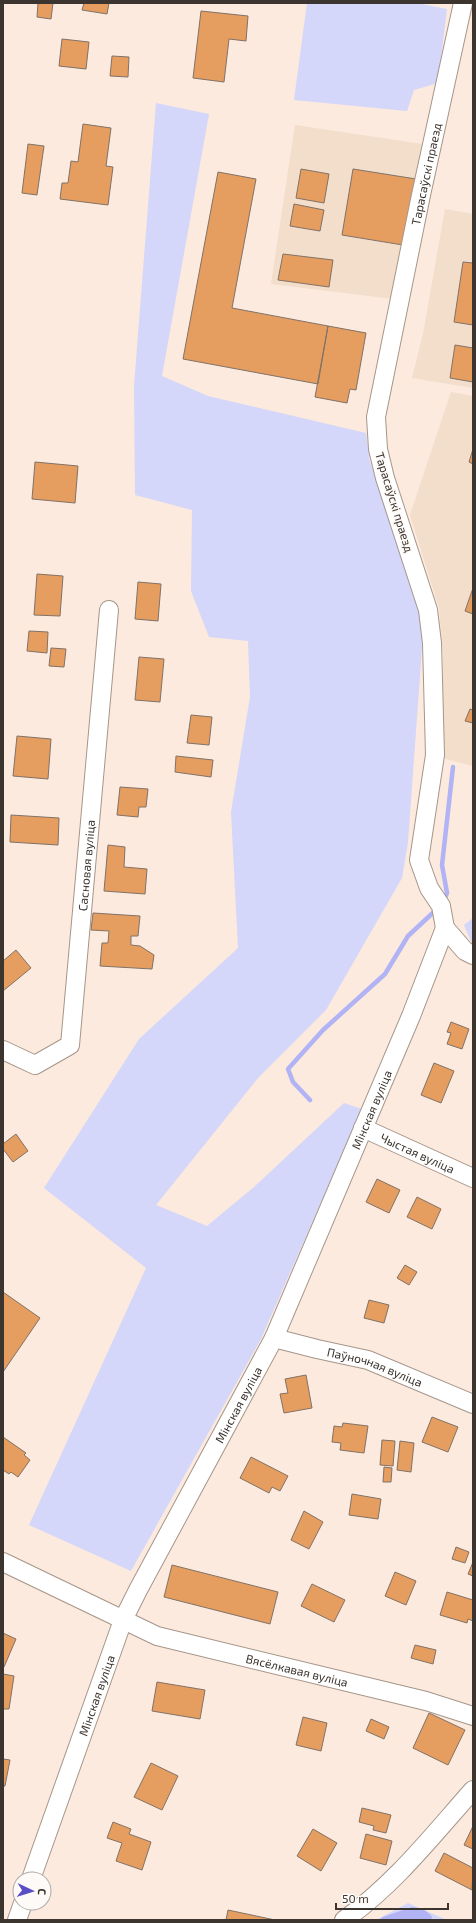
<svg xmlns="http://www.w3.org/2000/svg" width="476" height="1923" font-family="'Exo 2',sans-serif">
	<rect width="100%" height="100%" fill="#fbeadd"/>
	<path fill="#f3ddcb" d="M295,125l127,19 -29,155 -122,-15z
		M445,209l28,5v174l-61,-10 11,-44z
		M451,392l22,4v370l-31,-8 1,-105 -4,-45 -29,-93z"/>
	<path fill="#d4d6fa" d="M307,3h110l30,6 -9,74 -24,7 -7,21 -113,-11z
		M156,103l53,11 -47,262 46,20 158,37 4,29 54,158 -16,222 -6,36 -76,132 -68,68 -102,127 51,21 47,-39 90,-84 18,6 -101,230 -130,232 -102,-46 117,-257 -102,-80 95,-149 99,-91 -7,-136 19,-115 -2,-56 -39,-4 -18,-46 1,-81 -57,-15 -1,-109z
		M473,918v28l-9,-21z
		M408,1903l39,17h-71z"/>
	<path fill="#b1b3f5" d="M412,1907c9,1 15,3 20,10l-1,3h-52l4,-3z"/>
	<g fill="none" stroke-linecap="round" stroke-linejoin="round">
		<path stroke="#b1b3f5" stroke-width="4.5" d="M443,902l4,-9 -5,-28 11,-98
			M310,1100l-17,-18 -5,-13 35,-39 62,-56 23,-38 29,-27"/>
	</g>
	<path fill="#e69d60" stroke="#817267" d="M38,3h15l-2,16 -14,-2z
		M84,3h25l-2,11 -25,-4z
		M201,11l47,5 -2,25 -17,-2 -5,43 -31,-4z
		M62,39l27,3 -3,27 -27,-3z
		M112,56l17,1 -1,20 -18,-1z
		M83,124l28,4 -5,38 7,1 -5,38 -48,-6 2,-16h6l3,-22 7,1z
		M28,144l16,2 -7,49 -15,-2z
		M301,169l28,5 -5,29 -28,-5z
		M353,169l63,10 -13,66 -61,-10z
		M218,172l38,7 -24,129 96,18 -10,58 -135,-25z
		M294,204l30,6 -4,21 -30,-5z
		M283,254l50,6 -4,27 -51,-7z
		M463,262l10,1v62l-19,-3z
		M328,326l38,7 -10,57 -6,-1 -3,14 -32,-6z
		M455,345l18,3v34l-23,-4z
		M473,449v15l-4,-2z
		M35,462l43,4 -3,37 -43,-4z
		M37,574l26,2 -3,40 -26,-1z
		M138,582l23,2 -3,37 -23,-2z
		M473,588v26l-8,-3z
		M29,631l19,1 -1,21 -20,-2z
		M51,648l15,1 -2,18 -15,-1z
		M139,657l25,2 -4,43 -25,-2z
		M470,709l3,1v13l-8,-2z
		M191,715l21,2 -3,28 -22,-2z
		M17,736l34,3 -3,40 -35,-3z
		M176,756l37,4 -2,17 -36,-5z
		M120,787l28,2 -2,18h-7l-1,10 -21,-2z
		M11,815l48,3 -1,27 -48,-3z
		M108,845l17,2 -1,20 23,2 -2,25 -41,-3z
		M93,913l47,3 -2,20h-7v9l9,1 14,9 -2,14 -52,-3 2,-23h6l1,-12 -18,-1z
		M16,950l15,18 -28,23v-30z
		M451,1022l18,7 -7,20 -15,-5 4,-11 -4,-1z
		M434,1063l20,8 -13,32 -20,-8z
		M16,1134l12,17 -15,11 -10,-13v-5z
		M377,1179l23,11 -11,23 -23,-11z
		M417,1197l24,12 -9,20 -25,-12z
		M405,1265l12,7 -8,13 -12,-7z
		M3,1292l37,26 -37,54z
		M369,1300l20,5 -5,18 -20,-5z
		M306,1375l6,33 -28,5 -4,-19 8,-1 -3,-14z
		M432,1417l26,10 -10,25 -26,-10z
		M343,1423l25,3 -4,27 -24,-3 1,-7 -9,-1 2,-16 8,1z
		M3,1437l23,16 -2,2 6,5 -12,17 -7,-5 -2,2 -6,-4z
		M382,1440l13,1 -2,25 -13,-1z
		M400,1441l14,2 -3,29 -14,-2z
		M251,1457l37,19 -8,15 -8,-4 -3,6 -29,-15z
		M384,1467l8,1 -1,14h-8z
		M352,1494l29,5 -3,20 -29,-4z
		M304,1511l19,11 -14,27 -18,-9z
		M456,1547l13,5 -4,11 -13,-4z
		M473,1562v14l-5,-2z
		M172,1565l106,27 -8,32 -106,-27z
		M395,1572l21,9 -10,24 -21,-9z
		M312,1584l33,16 -11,22 -33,-16z
		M447,1592l26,8v21l-5,-2 -1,4 -27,-8z
		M3,1633l13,6 -12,28 -1,-1z
		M415,1645l21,5 -3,14 -22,-6z
		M3,1674l11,2 -5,33h-6z
		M157,1682l48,8 -5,29 -48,-8z
		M429,1713l36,17 -17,35 -35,-17z
		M303,1717l24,6 -6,28 -25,-6z
		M371,1719l18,8 -5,12 -18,-8z
		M3,1759l7,1 -5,26h-2z
		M151,1763l27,13 -16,34 -28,-13z
		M362,1808l29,7 -5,18 -13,-3 1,-4 -15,-4z
		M113,1822l18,7 -2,5 22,8 -9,28 -26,-9 6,-18 -15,-5z
		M473,1826v23l-9,-4z
		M313,1829l24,14 -16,28 -24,-15z
		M366,1834l26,7 -6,24 -26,-7z
		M444,1853l29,15 -1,22 -37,-19z
		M228,1910l47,10h-49z"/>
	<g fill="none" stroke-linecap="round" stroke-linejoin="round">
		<g stroke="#a6968a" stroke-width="20">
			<g id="minor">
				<path id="s1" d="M445,928l-4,-22 -12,-18 -10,-28 16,-105 -3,-112 -4,-33 -43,-132 -7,-29 -2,-32 45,-222 42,-192"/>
				<path d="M445,928l20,23 8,4"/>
				<path id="s2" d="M3,1050l32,15 35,-20 39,-435"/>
				<path id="s3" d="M363,1128l110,50"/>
				<path id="s4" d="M274,1338l43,11 51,11 105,44"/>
				<path id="s5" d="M3,1562l154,74 269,65 47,15"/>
				<path id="s6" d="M31,1879l92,-259 15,-30 136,-252 137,-322 34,-88"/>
				<path d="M17,1920l6,-17"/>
				<path d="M344,1920c50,-35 88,-84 129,-130"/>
			</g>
		</g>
		<use href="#minor" stroke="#fff" stroke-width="18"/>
	</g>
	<g text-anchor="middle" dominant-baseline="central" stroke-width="3.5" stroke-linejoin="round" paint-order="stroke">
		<g font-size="12" fill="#3b342f" stroke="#fdfaf7">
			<text stroke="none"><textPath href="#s1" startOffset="774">Тарасаўскі праезд</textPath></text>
			<text transform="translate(395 502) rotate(73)">Тарасаўскі праезд</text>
			<text stroke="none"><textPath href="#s2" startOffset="256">Сасновая вуліца</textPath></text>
			<text stroke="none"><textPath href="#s6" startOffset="843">Мінская вуліца</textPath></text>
			<text stroke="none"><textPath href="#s3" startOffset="60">Чыстая вуліца</textPath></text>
			<text stroke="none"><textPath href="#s4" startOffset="105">Паўночная вуліца</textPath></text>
			<text stroke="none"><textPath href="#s6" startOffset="519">Мінская вуліца</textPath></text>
			<text stroke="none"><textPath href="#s5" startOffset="315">Вясёлкавая вуліца</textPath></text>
			<text stroke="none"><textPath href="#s6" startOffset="195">Мінская вуліца</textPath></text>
		</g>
	</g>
	<rect width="476" height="1923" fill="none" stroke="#3b342f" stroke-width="8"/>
	<g transform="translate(32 1891) rotate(94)"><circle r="19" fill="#fdfaf7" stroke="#afaba7"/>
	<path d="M0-3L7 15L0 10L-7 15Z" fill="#5a4ec6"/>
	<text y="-6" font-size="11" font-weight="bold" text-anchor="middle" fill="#3b342f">С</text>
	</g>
	<path d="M336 1903v6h112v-6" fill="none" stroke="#3b342f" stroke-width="2"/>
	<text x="342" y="1903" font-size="12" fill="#3b342f" stroke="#fdfaf7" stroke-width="3" paint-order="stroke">50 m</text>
</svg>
